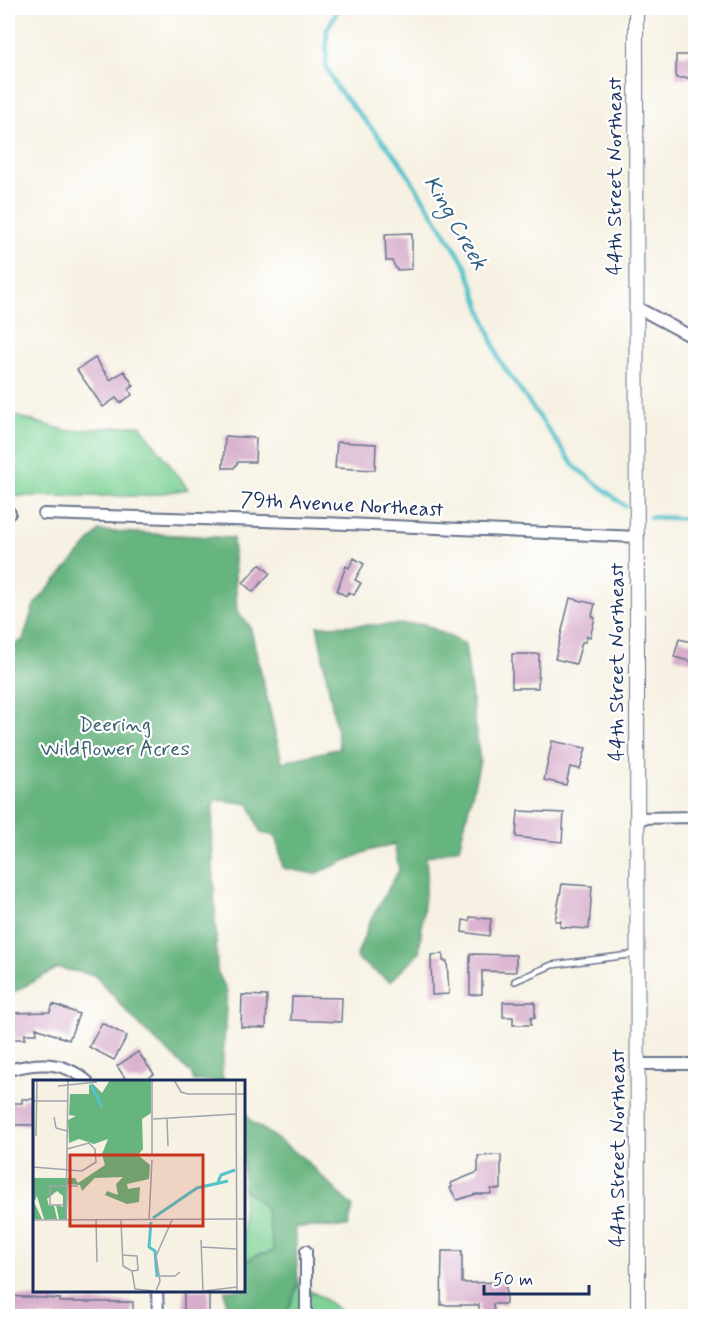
<svg xmlns="http://www.w3.org/2000/svg" width="703" height="1324" font-family="Mynerve,sans-serif">
	<rect width="100%" height="100%" fill="#fff"/>
	<filter id="ink" filterUnits="userSpaceOnUse"><feTurbulence type="fractalNoise" baseFrequency=".0167" numOctaves="2"/><feDisplacementMap in="SourceGraphic" scale="12" xChannelSelector="R" yChannelSelector="G"/><feConvolveMatrix kernelMatrix="1 2 1 2 8 2 1 2 1" color-interpolation-filters="sRGB"/></filter>
	<filter id="wash" filterUnits="userSpaceOnUse"><feTurbulence type="fractalNoise" baseFrequency=".008" numOctaves="4" result="noise"/><feDisplacementMap in="SourceGraphic" scale="24" xChannelSelector="R" yChannelSelector="G"/><feGaussianBlur stdDeviation="1.35" result="paint"/><feColorMatrix in="noise" values="0 0 0 0 0 0 0 0 0 0 0 0 0 0 0 0 0 1.4 0 .05"/><feComposite in="paint" operator="in"/></filter>
	<g filter="url(#wash)">
		<rect width="100%" height="100%" fill="#f6f1e2"/>
		<path fill="#7ed295" stroke="#4c807a" stroke-width="1.5" d="M8,414l60,17 72,-6 48,64 -42,7h-138z
			M243,1188l22,19 9,44 -20,5 -11,9z
			M298,1285l22,11 27,20h-61z"/>
		<path fill="#66b47e" stroke="#40726e" stroke-width="1.5" d="M99,531l134,7 4,74 13,14 32,136 58,-14 -23,-122 107,-2 41,20 15,117 -21,87 -33,9 1,17 -8,79 -29,29 -34,-24 14,-37 29,-51 -5,-26 -26,7 -53,23 -32,-6 -7,-32 -15,-3 -12,-29 -35,-5 -2,32 5,140 10,20 -5,84 3,6h-31l-3,-8 -48,-44 -49,-54 -36,-7 -50,27v-347l15,-8 11,-35z
			M243,1108l7,12 52,37 51,50 -5,20h-53l3,58 -12,31h-60l-1,-26h18v-25l11,-9 20,-5 -9,-44 -22,-19z"/>
		<g fill="none" stroke-linecap="round" stroke-linejoin="round">
			<path stroke="#54c2ca" stroke-width="4.5" d="M339,8l-12,21 -1,38 11,21 61,71 68,107 33,94 75,106 51,40
				M650,517l46,2"/>
		</g>
		<g id="blocks">
			<path fill="#d7adcb" d="M676,55h20v23h-20z
				M412,233v36l-15,1 -5,-9h-6l-1,-27z
				M95,358l15,22 14,-9 10,15 -5,3 3,6 -12,8 -4,-5 -13,9 -26,-37z
				M225,436l31,2 -1,24h-17l-4,6h-11z
				M337,442l39,2 -1,26 -40,-2z
				M354,558l10,6 -9,16 6,3 -7,12 -6,-3 -2,4 -9,-5 9,-25 3,2z
				M260,564l10,9 -17,19 -10,-9z
				M570,598l25,6 -3,12 3,2 -5,19 -3,-1 -2,6h-3l-6,22 -21,-5z
				M679,639l17,4v20l-22,-6z
				M512,654h27l-1,34h-26z
				M552,741l34,7 -6,21 -10,-2 -4,18 -22,-5z
				M518,811l46,2 -2,29 -46,-5z
				M562,884l30,2 -3,43 -29,-2 1,-6h-6z
				M470,917l21,2 -2,17 -27,-4 1,-12 6,1z
				M443,954v7h4l2,33 -17,1 -1,-40z
				M470,954l46,1v17l-34,-1v23l-12,1z
				M242,995l25,1 -1,32 -25,-1z
				M292,997l50,1 -1,24 -50,-2z
				M503,1002h32v16l-4,-1v8h-18v-8h-10z
				M53,1004l26,10 -10,26 -33,-12 1,6h-12v5h-15v-26l40,-1z
				M102,1023l25,13 -13,24 -25,-13z
				M138,1052l16,22 -10,7h-17l-10,-15z
				M22,1099h12v26h-24v-22h12z
				M501,1155v34h-10v5h-15l-19,6 -7,-12 2,-1 -1,-4 27,-11v-16z
				M442,1251h20v32l44,-1v22h-13l1,9h-15v-8h-38z
				M184,1290h25v27h-25z
				M8,1296l52,3v3h73v15h-125z"/>
		</g>
	</g>
	<g filter="url(#ink)">
		<use href="#blocks" fill-opacity="0" stroke="#68738c" stroke-width="1.5"/>
		<g fill="none" stroke-linecap="round" stroke-linejoin="round">
			<g stroke="#68738c" stroke-width="8">
				<path id="service" d="M515,981l37,-16 85,-11"/>
			</g>
			<g stroke="#68738c" stroke-width="14">
				<path id="minor" d="M636,307l60,32
					M8,513h2
					M44,514l280,9 314,14
					M638,818l58,-1
					M639,1064h57
					M8,1070c30,-8 54,-10 79,11
					M157,1290l1,26
					M306,1316v-65"/>
			</g>
			<g stroke="#68738c" stroke-width="16">
				<path id="tertiary" d="M636,8l2,1308"/>
			</g>
			<use href="#service" stroke="#fff" stroke-width="5"/>
			<use href="#minor" stroke="#fff" stroke-width="10"/>
			<use href="#tertiary" stroke="#fff" stroke-width="14"/>
		</g>
	</g>
	<g text-anchor="middle" dominant-baseline="central" stroke-width="4.5" stroke-linejoin="round" paint-order="stroke">
		<g font-size="21" fill="#1b2f5e" stroke="#fff">
			<text transform="translate(615 176) rotate(-90)">44th Street Northeast</text>
			<text transform="translate(342 505) rotate(3)">79th Avenue Northeast</text>
			<text transform="translate(617 662) rotate(-90)">44th Street Northeast</text>
			<text transform="translate(618 1148) rotate(-90)">44th Street Northeast</text>
		</g>
		<g font-size="21" fill="#39606e" stroke="#fff">
			<text x="115" y="725">Deering<tspan x="115" dy="24">Wildflower Acres</tspan></text>
		</g>
		<g font-size="22" font-style="italic" fill="#2f6284" stroke="#fff">
			<text transform="translate(455 223) rotate(60)">King Creek</text>
		</g>
	</g>
	<g transform="translate(33 1080)">
		<rect width="212" height="212" fill="#f6f1e2"/>
		<path d="M77,0h41v33l-9,6 1,30 -5,6 12,10 -1,14 -22,5 1,5 12,-2 -1,15 -12,2 -22,-9 2,-4 11,4 -2,-11 7,-7 -28,1 -13,13 -2,-6 -12,-1 -1,35h-8l-3,-14 7,2v-11l-6,-5 -10,8 2,7h5l3,13h-13l-7,-23 -3,6 8,17h-9v-41h42l3,5 27,-18 -3,-11 6,-15 -14,5 -15,-5 -10,4 -1,-23 8,-4 -7,-1 1,-21h19v-9l4,-1 9,9z" fill="#66b47e"/>
		<path fill="none" stroke="#54c2ca" stroke-width="3" d="M58,5l11,22M185,102l3,-7 14,-5M120,138l44,-30 31,-7M118,142l-2,25 6,4 2,26"/>
		<path fill="none" stroke="#9ea3ad" stroke-width="1.5" d="M141,0l7,12 7,2h57M203,0l1,211M25,6l39,-4M0,21h34M21,37l2,11 11,3M134,38l1,28M120,39l83,-5M3,56l1,-56M119,76v-76M0,87l49,4 14,-9 -1,-13 -6,-6 -22,6M33,125h-16v-19h28M0,140l212,-1M33,140l2,-140M63,140l1,42M88,140l2,46 9,5 3,18 19,2M116,140l3,-60M168,160l2,51M168,167l35,2M89,175l15,1 1,14 -6,1M126,196h16l5,-4M123,211l4,-10 -4,-25 16,-36M171,211l33,-4"/>
		<path fill="#c8321e" fill-opacity="0.15" stroke="#c8321e" stroke-width="3" d="M37,75h133v71h-133z"/>
		<rect width="212" height="212" fill="none" stroke="#1b2f5e" stroke-width="3"/>
	</g>
	<rect width="703" height="1324" fill="none" stroke="#fff" stroke-width="30"/>
	<path d="M484 1285v9h105v-9" fill="none" stroke="#1b2f5e" stroke-width="3"/>
	<text x="493" y="1285" font-size="18" fill="#1b2f5e" stroke="#ffffff" stroke-width="4.5" paint-order="stroke">50 m</text>
</svg>
